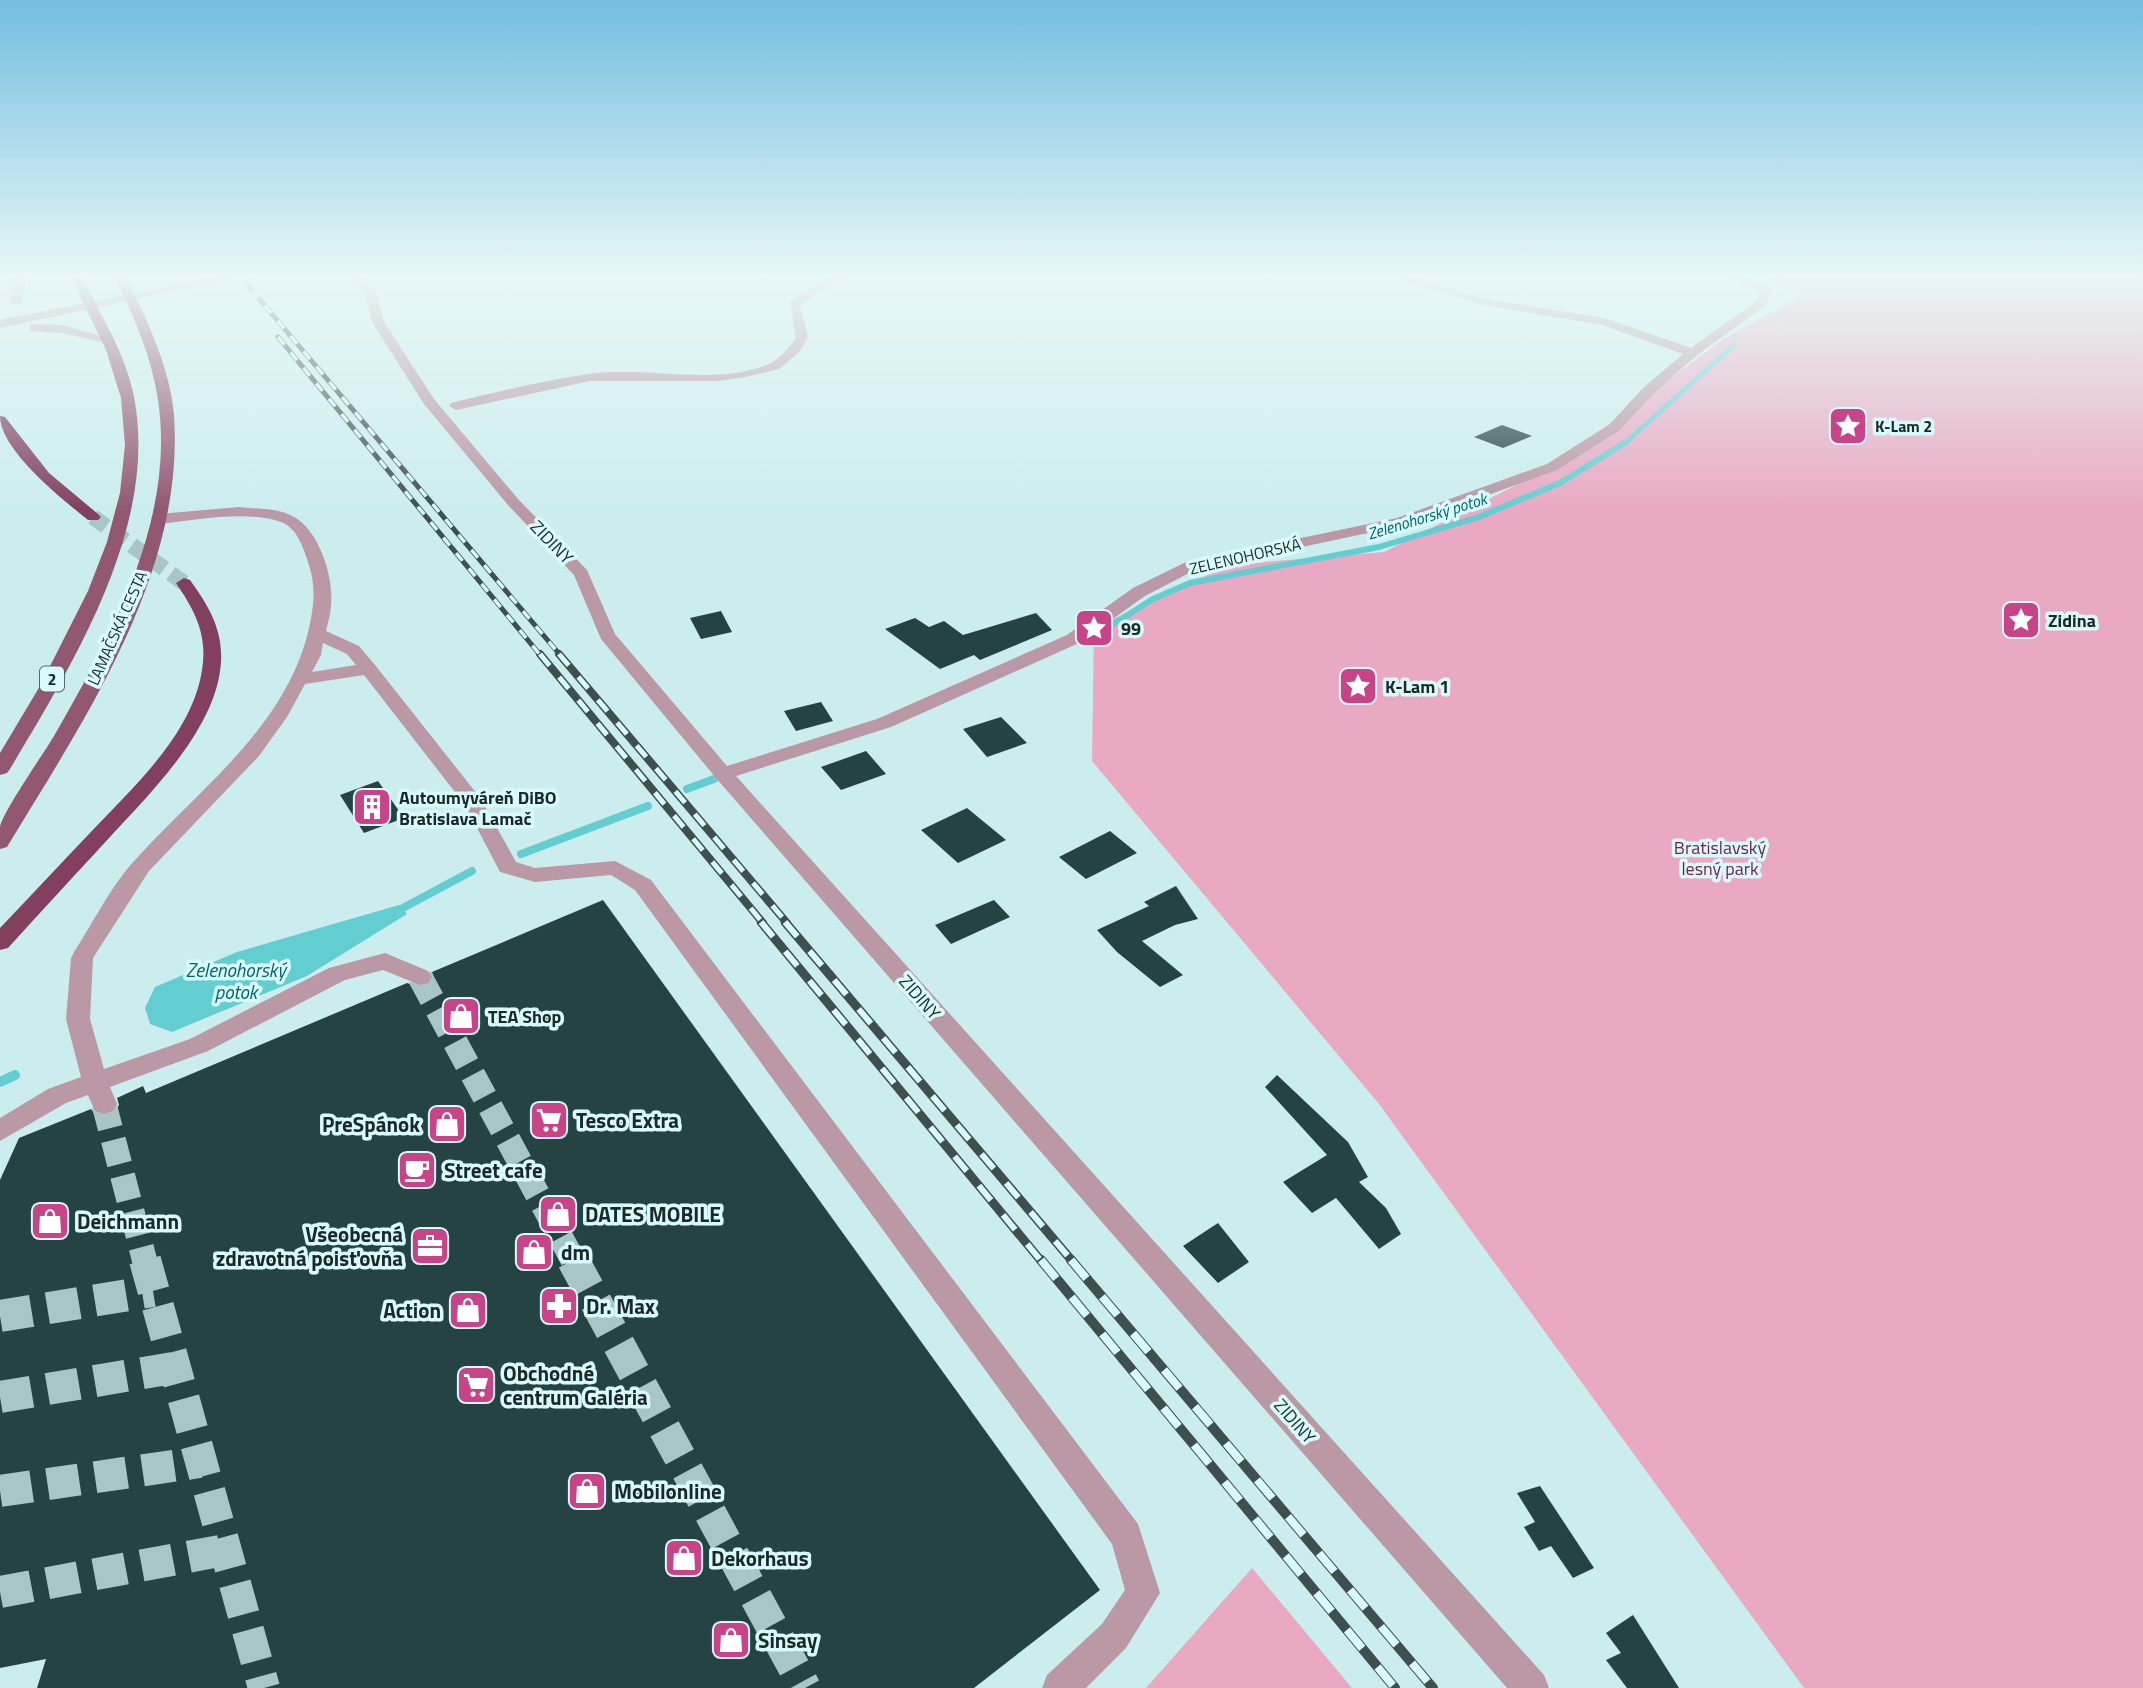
<svg xmlns="http://www.w3.org/2000/svg" width="2143" height="1688" font-family="'Titillium Web',sans-serif">
	<rect width="100%" height="100%" fill="#ccedee"/>
	<path fill="#e9a9c3" d="M1759,275h384v1413h-339l-425,-584 -287,-343 2,-133 135,-63 155,-13 168,-85 170,-127 80,-45z
		M1252,1568l100,120h-206z"/>
	<path fill="#63ced2" d="M399,905l8,9 -100,62 -135,56 -22,-8 -5,-16 10,-21 82,-35z"/>
	<g fill="none" stroke-linecap="round" stroke-linejoin="round">
		<path stroke="#63ced2" stroke-width="5" d="M1624,444l110,-99"/>
		<path stroke="#63ced2" stroke-width="6" d="M1093,637l60,-38 37,-16 189,-36 100,-30 81,-34 66,-41"/>
		<path stroke="#63ced2" stroke-width="8" d="M687,789l27,-10
			M521,854l127,-48
			M401,909l71,-38"/>
		<path stroke="#63ced2" stroke-width="10" d="M0,1082l15,-7"/>
	</g>
	<path fill="#264344" d="M1502,425l30,11 -29,12 -29,-11z
		M721,611l11,21 -31,7 -11,-21z
		M1036,613l16,17 -72,30 -6,-5 -34,14 -55,-40 30,-11 14,9 15,-6 19,14z
		M821,702l12,19 -37,10 -12,-20z
		M1001,717l26,26 -40,14 -24,-28z
		M866,751l20,23 -45,16 -20,-23z
		M378,781l26,37 -40,15 -24,-38z
		M967,808l39,32 -48,23 -37,-33z
		M1110,831l27,22 -51,26 -27,-22z
		M1176,886l22,33 -23,6 -33,16 41,34 -23,12 -43,-35 -20,-22 52,-24 -5,-4z
		M603,900l497,690 -126,98h-937l9,-29 -46,9v-488l19,-42 72,-29 3,4 9,3 11,-3 5,-8 -2,-7 26,-12 3,7 261,-110 12,4 10,-1 5,-8 -2,-6z
		M994,900l16,17 -59,27 -16,-19z
		M1277,1075l71,67 20,35 -9,5 27,26 15,26 -22,15 -43,-51 -24,15 -29,-31 44,-27 -62,-68z
		M1218,1223l31,39 -31,21 -35,-37z
		M1540,1486l54,82 -21,10 -22,-32 -12,5 -15,-24 11,-5 -18,-29z
		M1633,1615l46,73h-52l-21,-28 15,-7 -15,-20z"/>
	<g fill="none" stroke-linecap="round" stroke-linejoin="round">
		<path stroke="#a9c6c6" stroke-width="25" stroke-dasharray="25 12" stroke-linecap="butt" d="M420,977l154,285
			M104,1104l41,158"/>
		<path stroke="#a9c6c6" stroke-width="32" stroke-dasharray="32 16" stroke-linecap="butt" d="M145,1260l119,428
			M573,1260l232,428
			M0,1316l153,-25
			M0,1397l173,-29
			M0,1491l200,-29
			M0,1592l225,-42"/>
		<path stroke="#a9c6c6" stroke-width="16" stroke-dasharray="16 8" stroke-linecap="butt" d="M93,517l91,66"/>
		<path fill="#ba98a6" fill-rule="evenodd" d="M15,275h12l-5,28 -6,3 -6,-3z
			M226,275h22l-248,53v-8z
			M349,275h11l16,17 8,30 50,77 84,100 69,71 28,64 112,132 150,-47 190,-84 66,-47 53,-26 211,-44 150,-54 63,-40 33,-36 40,-34 -81,-29 -123,-21 -91,-29h17l76,23 123,20 87,30 66,-47 3,-9 -36,-17h16l30,14 2,2 -6,14 -70,51 -43,38 -33,36 -63,40 -151,55 -209,44 -52,27 -66,47 -114,51 -74,33 -155,49 808,899 5,13h-42l-791,-910 -115,-139 -27,-64 -66,-70 -84,-101 -52,-82 -7,-29z
			M839,275h19l-25,8 -33,22 8,33 -9,14 -20,17 -34,8 -26,4h-129l-134,29 -7,-4 2,-3c45,-11 91,-22 137,-29 58,-9 125,13 181,-10 11,-5 21,-17 27,-26l-6,-36 35,-23z
			M34,324l28,1 50,14 -6,4 -44,-10 -32,-2v-6z
			M239,507c15,2 35,1 49,7 29,10 46,61 43,90 0,9 -3,18 -5,27l33,15 16,19 106,134 35,63 19,6 80,-7 36,19 487,644 22,69 -34,55 -40,40h-44l5,-13 55,-51 23,-34 -13,-46 -477,-654 -24,-15 -76,7 -35,-10 -35,-67 -101,-130 -59,9 -18,33 -28,39 -110,115 -56,87 -3,61 14,50 86,-30 139,-71 56,-15 43,18 4,6 -4,6 -8,2 -37,-15 -38,10 -137,71 -98,36 7,17 -4,7 -9,3 -9,-3 -7,-16 -22,8 -66,38v-23l48,-29 33,-12 -15,-58 5,-61 3,-6c19,-29 38,-68 62,-93 64,-71 151,-133 173,-231 5,-22 7,-41 0,-63 -5,-15 -11,-37 -28,-43 -34,-12 -86,-2 -122,2l-8,-5 8,-5zM323,643l24,11 9,11 -44,7 9,-17z"/>
		<path fill="#925771" fill-rule="evenodd" d="M70,275h11c19,39 45,79 53,122 25,129 -61,266 -124,372l-3,4 -7,2v-22l40,-67 48,-95 19,-49 13,-49 5,-48 -4,-47 -15,-48z
			M114,275h11c21,43 45,92 49,140 11,156 -87,300 -164,427l-3,5 -7,2c0,-7 0,-15 0,-22 2,-14 44,-74 54,-91 57,-99 122,-217 104,-336 -6,-43 -25,-85 -44,-125z"/>
		<path fill="#823f5e" fill-rule="evenodd" d="M0,416l5,1 44,56 49,41 3,3 -3,3h-10c-26,-21 -88,-70 -88,-104z
			M184,578l6,2c18,25 33,49 31,82 -4,70 -79,139 -123,188 -30,32 -60,65 -90,98l-8,2v-22c30,-31 59,-63 89,-94 44,-47 108,-103 114,-172 3,-31 -10,-54 -27,-79z"/>
		<g stroke="#3e4f4f" stroke-width="5">
			<path id="rail-far3" d="M239,275l322,381
				M278,337l263,319"/>
		</g>
		<g stroke="#3e4f4f" stroke-width="8">
			<path id="rail-far2" d="M540,654l223,269
				M559,654l228,269"/>
		</g>
		<g stroke="#3e4f4f" stroke-width="9">
			<path id="rail-far1" d="M761,922l281,340
				M785,922l288,340"/>
		</g>
		<g stroke="#3e4f4f" stroke-width="10">
			<path id="rail" d="M1041,1260l354,428
				M1071,1260l362,428"/>
		</g>
		<use href="#rail-far3" stroke="#d9fafb" stroke-width="3.5" stroke-dasharray="10" stroke-linecap="butt"/>
		<use href="#rail-far2" stroke="#d9fafb" stroke-width="5" stroke-dasharray="15" stroke-linecap="butt"/>
		<use href="#rail-far1" stroke="#d9fafb" stroke-width="6" stroke-dasharray="19" stroke-linecap="butt"/>
		<use href="#rail" stroke="#d9fafb" stroke-width="8" stroke-dasharray="24" stroke-linecap="butt"/>
	</g>
	<linearGradient id="sky" x2="0" y2="1"><stop stop-color="#73bedf"/><stop offset="0.54" stop-color="#e8f7f7"/><stop offset="1" stop-color="#e8f7f7" stop-opacity="0"/></linearGradient>
	<rect width="2143" height="511" fill="url(#sky)"/>
	<defs>
		<g id="sight-square" transform="scale(2.0125)"><rect x="-9" y="-9" width="18" height="18" rx="4" fill="#c84387" stroke="#d9fafb"/><path d="M0-6L1.8-2.2L6-1.7L2.9 1.2L3.7 5.4L0 3.3L-3.7 5.4L-2.9 1.2L-6-1.7L-1.8-2.2Z" fill="#fff"/></g>
		<g id="building-square" transform="scale(2.0125)"><rect x="-9" y="-9" width="18" height="18" rx="4" fill="#c84387" stroke="#d9fafb"/><path d="M-4-6H4V6H1V3H-1V6H-4ZM-2.5-4.3h1.7v1.8h-1.7ZM.8-4.3h1.7v1.8H.8ZM-2.5-1h1.7V.8h-1.7ZM.8-1h1.7V.8H.8Z" fill="#fff"/></g>
		<g id="shop-square" transform="scale(2.0125)"><rect x="-9" y="-9" width="18" height="18" rx="4" fill="#c84387" stroke="#d9fafb"/><path d="M-5-2.5h2.3a2.7 3.5 0 0 1 5.4 0H5L5.5 6h-11ZM-1.5-2.5h3a1.5 2.3 0 0 0-3 0Z" fill="#fff"/></g>
		<g id="supermarket-square" transform="scale(2.0125)"><rect x="-9" y="-9" width="18" height="18" rx="4" fill="#c84387" stroke="#d9fafb"/><path d="M-6-5.5h2.5l.6 2H6L4.5 2H-2.5L-4.4-4H-6ZM-1.5 3.2a1.3 1.3 0 1 0 .1 0ZM3 3.2a1.3 1.3 0 1 0 .1 0Z" fill="#fff"/></g>
		<g id="cafe-square" transform="scale(2.0125)"><rect x="-9" y="-9" width="18" height="18" rx="4" fill="#c84387" stroke="#d9fafb"/><path d="M-5.5-4.5H6V0H3Q3 3.5 0 3.5H-2.5Q-5.5 3.5-5.5 0ZM3-3.2v2h1.7v-2ZM-6 4.5H4V6H-6Z" fill="#fff"/></g>
		<g id="office-square" transform="scale(2.0125)"><rect x="-9" y="-9" width="18" height="18" rx="4" fill="#c84387" stroke="#d9fafb"/><path d="M-6-3h4V-5.5h4V-3h4V5H-6ZM-1-4.5V-3h2v-1.5ZM-6 0V1H6V0Z" fill="#fff"/></g>
		<g id="pharmacy-square" transform="scale(2.0125)"><rect x="-9" y="-9" width="18" height="18" rx="4" fill="#c84387" stroke="#d9fafb"/><path d="M-2-6h4v4h4v4h-4v4h-4v-4h-4v-4h4Z" fill="#fff"/></g>
	</defs>
	<g fill-rule="evenodd">
		<use href="#sight-square" x="1848" y="426"/>
		<use href="#sight-square" x="2021" y="620"/>
		<use href="#sight-square" x="1094" y="628"/>
		<use href="#sight-square" x="1358" y="686"/>
		<use href="#building-square" x="372" y="807"/>
		<use href="#shop-square" x="461" y="1016"/>
		<use href="#supermarket-square" x="549" y="1120"/>
		<use href="#shop-square" x="447" y="1124"/>
		<use href="#cafe-square" x="417" y="1170"/>
		<use href="#shop-square" x="558" y="1214"/>
		<use href="#shop-square" x="50" y="1221"/>
		<use href="#office-square" x="430" y="1246"/>
		<use href="#shop-square" x="534" y="1252"/>
		<use href="#pharmacy-square" x="559" y="1306"/>
		<use href="#shop-square" x="468" y="1310"/>
		<use href="#supermarket-square" x="476" y="1385"/>
		<use href="#shop-square" x="587" y="1491"/>
		<use href="#shop-square" x="684" y="1558"/>
		<use href="#shop-square" x="731" y="1640"/>
	</g>
	<g text-anchor="middle" dominant-baseline="central" stroke-width="7" stroke-linejoin="round" paint-order="stroke">
		<g font-size="16" font-weight="bold" fill="#1b2828" stroke="#d9fafb" text-anchor="start">
			<text x="1875" y="426">K-Lam 2</text>
		</g>
		<g font-size="16" font-style="italic" fill="#006366" stroke="#d9fafb">
			<text transform="translate(1427 516) rotate(-17)">Zelenohorský potok</text>
		</g>
		<g font-size="16" fill="#1b2828" stroke="#d9fafb">
			<text transform="translate(1245 556) rotate(-13)">ZELENOHORSKÁ</text>
			<text transform="translate(117 628) rotate(-66)">LAMAČSKÁ CESTA</text>
		</g>
		<rect fill="#d9fafb" stroke="#546767" stroke-width="2" x="40" y="666.5" width="24" height="25" rx="5"/>
		<g font-size="16" font-weight="bold" fill="#1b2828">
			<text x="52" y="679">2</text>
		</g>
		<g font-size="18" fill="#1b2828" stroke="#d9fafb">
			<text transform="translate(552 542) rotate(46)">ZIDINY</text>
			<text transform="translate(920 997) rotate(49)">ZIDINY</text>
			<text transform="translate(1295 1421) rotate(49)">ZIDINY</text>
		</g>
		<g font-size="18" font-weight="bold" fill="#1b2828" stroke="#d9fafb" text-anchor="start">
			<text x="2048" y="620">Zidina</text>
			<text x="1121" y="628">99</text>
			<text x="1385" y="686">K-Lam 1</text>
			<text x="399" y="797">Autoumyváreň DiBO<tspan x="399" dy="21">Bratislava Lamač</tspan></text>
			<text x="488" y="1016">TEA Shop</text>
		</g>
		<g font-size="18" fill="#741d4b" stroke="#d9fafb">
			<text x="1720" y="847">Bratislavský<tspan x="1720" dy="21">lesný park</tspan></text>
		</g>
		<g font-size="19" font-style="italic" fill="#006366" stroke="#d9fafb">
			<text x="236" y="969">Zelenohorský<tspan x="236" dy="22">potok</tspan></text>
		</g>
		<g font-size="21" font-weight="bold" fill="#1b2828" stroke="#d9fafb" text-anchor="start">
			<text x="576" y="1120">Tesco Extra</text>
			<text x="420" y="1124" text-anchor="end">PreSpánok</text>
			<text x="444" y="1170">Street cafe</text>
			<text x="585" y="1214">DATES MOBILE</text>
			<text x="77" y="1221">Deichmann</text>
			<text x="403" y="1234" text-anchor="end">Všeobecná<tspan x="403" dy="24">zdravotná poisťovňa</tspan></text>
			<text x="561" y="1252">dm</text>
			<text x="586" y="1306">Dr. Max</text>
			<text x="441" y="1310" text-anchor="end">Action</text>
			<text x="503" y="1373">Obchodné<tspan x="503" dy="24">centrum Galéria</tspan></text>
			<text x="614" y="1491">Mobilonline</text>
			<text x="711" y="1558">Dekorhaus</text>
			<text x="758" y="1640">Sinsay</text>
		</g>
	</g>
</svg>
